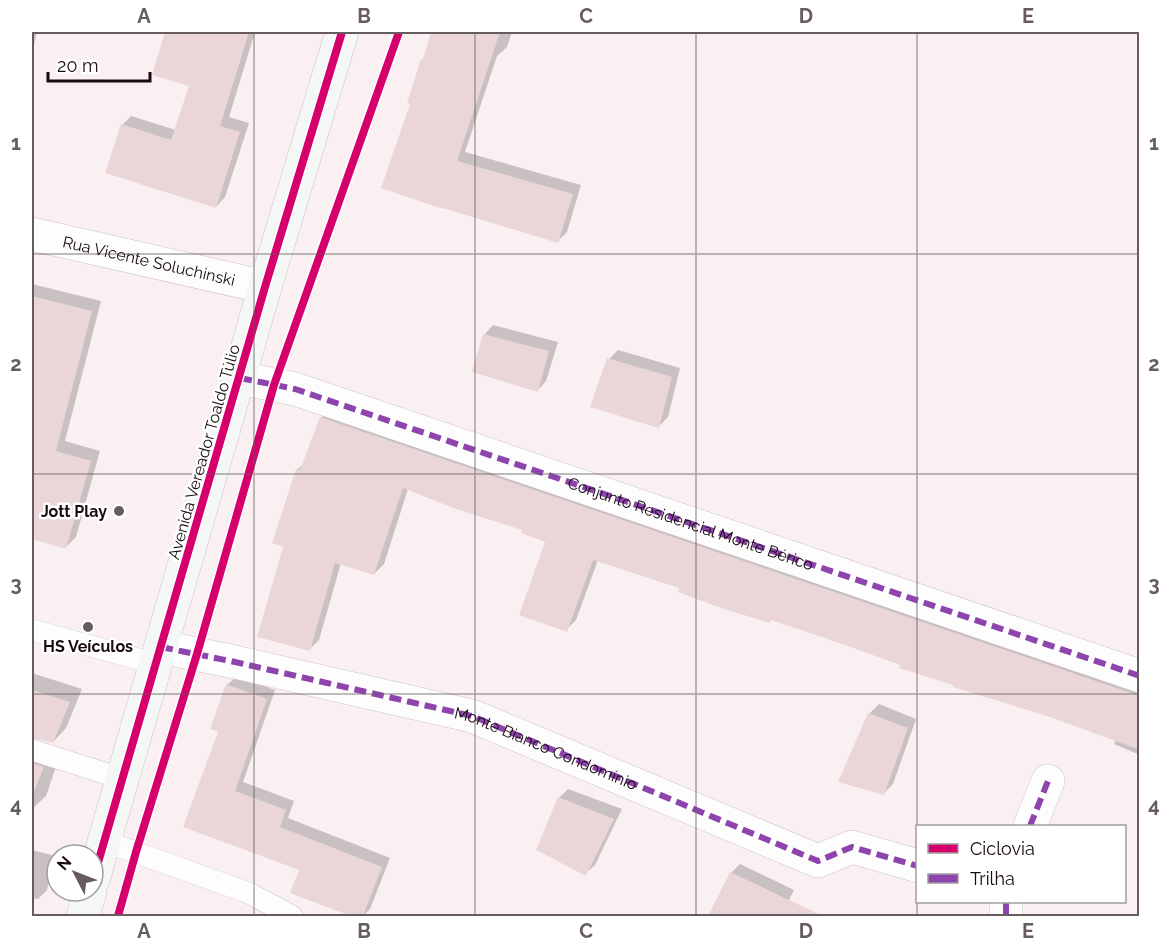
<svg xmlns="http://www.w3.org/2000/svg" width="1171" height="948" font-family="Raleway,sans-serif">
	<rect width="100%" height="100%" fill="#faf0f2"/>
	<path fill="#0003" d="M32,32h5l-5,21z
		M167,32h88l-26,85 20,6 -24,74 -9,10 -94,-82 9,-9 45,14 15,-45 -37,-11z
		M433,32h79l-5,15 -10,9 -32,96 116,33 -14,47 -9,9 -114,-35 -32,-103 10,-43 3,-3z
		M32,284l69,17 -36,140 35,10 -24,86 -10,10 -34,-10z
		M493,325l65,17 -12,39 -9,10 -53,-56z
		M618,350l62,18 -12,49 -9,9 -50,-67z
		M331,408l809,275v72l-26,-11 2,-4 -66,-25 -95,-31 -53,-20 -304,-104 -22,60 -10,10 -19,-89 -23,-12 -116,-40 -24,75 -10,10 -33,-11 -22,77 -10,10 -24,-104 12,-76 7,-7 17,-45z
		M32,673l50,16 -16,39 -13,14 -20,-6v3l3,7 24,9 -14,41 -14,13z
		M237,676l38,14 -32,92 51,19 -6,17 102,40 -20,51 -7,7h-7l-64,-24 9,-23 -116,-43 35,-94 7,-47z
		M879,704l37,15 -23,65 -9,9 -15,-79z
		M568,789l54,20 -27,56 -10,9 -26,-76z
		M32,850l23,6 -8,34 -9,9 -6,-1z
		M740,864l54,26 -13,26h-71l21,-43z"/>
	<path fill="#ead6d9" d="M165,32h84l-29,94 20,6 -24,76 -111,-35 16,-49 50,16 18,-54 -37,-11z
		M431,32h69l-43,129 116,33 -15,49 -115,-35v1l-62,-21 29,-84 -3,-1 14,-44h2z
		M32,296l60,15 -36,140 35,10 -25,88 -34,-10z
		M483,334l66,17 -11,41 -66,-20z
		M607,358l65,19 -13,51 -69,-21z
		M320,417l814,277h6v56l-90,-33 -97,-30v-2l-54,-17 1,-3 -66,-24 -63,-21 -1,3 -52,-16 -40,-15 1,-4 -86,-28 -26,72 -48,-17 26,-73 -24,-9 1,-3 -66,-21 -53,-21 -29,87 -39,-12 -25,88 -53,-14 26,-90 -11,-4 24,-74 4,1z
		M226,684l41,15 -32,92 51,19 -6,17 102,40 -19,49h-12l-61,-23 9,-23 -116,-43 35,-95 -8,-3z
		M32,690l38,12 -17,41 -21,-5z
		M868,713l40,15 -24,67 -46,-13z
		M32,763l12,4 -11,27h-1z
		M558,797l56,22 -28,57 -50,-26z
		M730,872l93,44h-115z"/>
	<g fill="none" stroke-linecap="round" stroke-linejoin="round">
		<g stroke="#cdc2c4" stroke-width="22">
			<path id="service" d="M32,630l125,34
				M32,750l91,29
				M104,841l145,52 43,23"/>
		</g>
		<g stroke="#cdc2c4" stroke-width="34">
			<g id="minor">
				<path id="s1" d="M32,234l233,53"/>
				<path id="s2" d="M240,378l55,11 845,287"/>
				<path id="s3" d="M161,647l74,15 237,54 346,145 34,-14 66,19"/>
				<path d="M1030,826l18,-45"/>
				<path d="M1006,902v14"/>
			</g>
		</g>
		<g stroke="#cdc2c4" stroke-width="34">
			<path id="secondary" d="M93,880l172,-593 77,-255
				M83,916l7,-25"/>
		</g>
		<use href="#service" stroke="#fefdfd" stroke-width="21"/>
		<use href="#minor" stroke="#fefdfd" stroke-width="33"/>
		<use href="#secondary" stroke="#f4f7f6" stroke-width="33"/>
		<path stroke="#8e44ad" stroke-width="6" stroke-dasharray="12 6" stroke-linecap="butt" d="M240,378l55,11 845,287
			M161,647l74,15 237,54 346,145 34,-14 66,19
			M1030,826l18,-45
			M1006,902v14"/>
		<g stroke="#fff" stroke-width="11">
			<path id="cycleway" d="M93,880l172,-593 77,-255
				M118,916l18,-64 61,-198 77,-269 125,-353"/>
		</g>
		<use href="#cycleway" stroke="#d6006c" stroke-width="8"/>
	</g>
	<path fill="none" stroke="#665b5d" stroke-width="1.5" stroke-opacity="0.55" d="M254,32v884M475,32v884M696,32v884M917,32v884M32,254h1108M32,474h1108M32,694h1108"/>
	<g fill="#665b5d" stroke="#fff" stroke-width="2">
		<circle cx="119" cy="511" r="6"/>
		<circle cx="88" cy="627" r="6"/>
	</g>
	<g text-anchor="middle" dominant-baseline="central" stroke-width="5" stroke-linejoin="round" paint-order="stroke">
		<g font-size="16" fill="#170b0d" stroke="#fff">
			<text stroke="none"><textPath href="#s1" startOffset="120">Rua Vicente Soluchinski</textPath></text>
			<text transform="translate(204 452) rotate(-74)">Avenida Vereador Toaldo Túlio</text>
			<text stroke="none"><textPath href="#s2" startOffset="474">Conjunto Residencial Monte Bérico</textPath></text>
			<text stroke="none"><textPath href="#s3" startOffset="399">Monte Bianco Condomínio</textPath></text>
		</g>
		<g font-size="16" font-weight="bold" fill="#170b0d" stroke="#fff" text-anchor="end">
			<text x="107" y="511">Jott Play</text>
			<text x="88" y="646" text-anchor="middle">HS Veículos</text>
		</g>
	</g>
	<rect width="1171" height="948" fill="none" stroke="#ffffff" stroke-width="66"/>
	<rect x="916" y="825" width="210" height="78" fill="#ffffff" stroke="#a29d9e" stroke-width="1.5"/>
	<rect x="928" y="844" width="30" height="9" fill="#d6006c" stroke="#a29d9e" stroke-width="1.5"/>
	<text x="970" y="855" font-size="18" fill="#170b0d">Ciclovia</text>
	<rect x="928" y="874" width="30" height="9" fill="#8e44ad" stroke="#a29d9e" stroke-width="1.5"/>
	<text x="970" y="885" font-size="18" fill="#170b0d">Trilha</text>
	<g transform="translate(75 873) rotate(312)"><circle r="28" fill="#ffffff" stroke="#a29d9e" stroke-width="1.5"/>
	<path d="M0-4.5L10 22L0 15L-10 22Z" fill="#665b5d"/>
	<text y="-9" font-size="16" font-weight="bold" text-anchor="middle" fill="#170b0d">N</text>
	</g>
	<path d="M48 72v9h102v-9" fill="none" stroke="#170b0d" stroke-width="3"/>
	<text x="57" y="72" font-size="18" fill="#170b0d" stroke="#ffffff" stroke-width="4.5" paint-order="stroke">20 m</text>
	<rect x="33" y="33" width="1105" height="882" fill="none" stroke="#665b5d" stroke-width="2"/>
	<g font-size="20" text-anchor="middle" font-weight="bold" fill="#665b5d">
		<text x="144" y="23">A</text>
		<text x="364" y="23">B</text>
		<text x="586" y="23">C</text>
		<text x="806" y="23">D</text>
		<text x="1028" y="23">E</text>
		<text x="16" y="150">1</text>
		<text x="1154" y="150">1</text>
		<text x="16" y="371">2</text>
		<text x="1154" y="371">2</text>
		<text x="16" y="591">3</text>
		<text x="1154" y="591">3</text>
		<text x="16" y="812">4</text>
		<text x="1154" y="812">4</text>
		<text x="144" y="938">A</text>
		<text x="364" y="938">B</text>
		<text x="586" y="938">C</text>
		<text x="806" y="938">D</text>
		<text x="1028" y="938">E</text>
	</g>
</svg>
